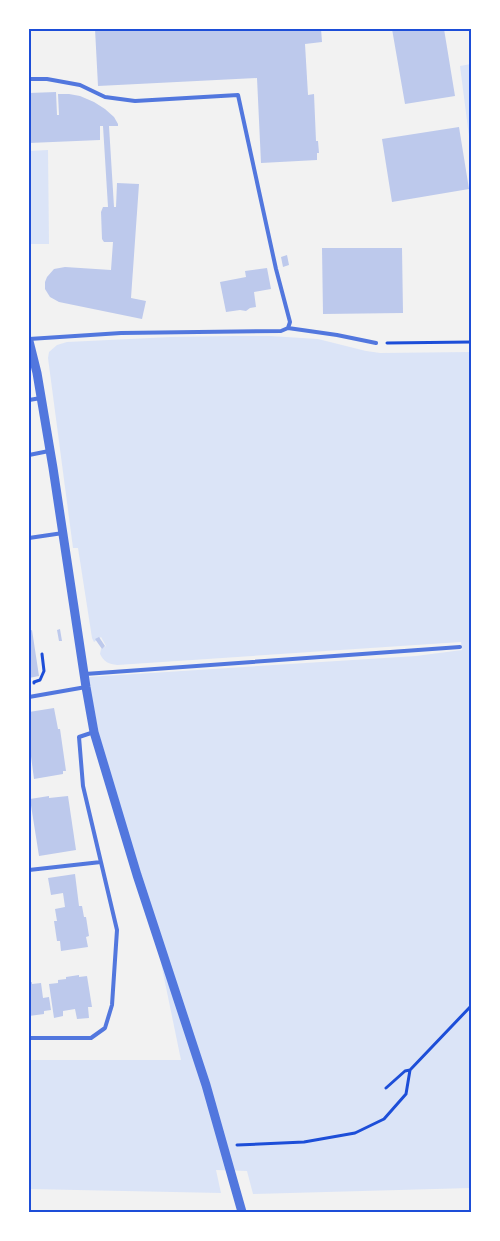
<svg xmlns="http://www.w3.org/2000/svg" width="500" height="1241" font-family="Spectral,serif">
	<rect width="100%" height="100%" fill="#f2f2f2"/>
	<path fill="#dbe4f7" d="M471,64v88l-11,-86z
		M48,150l1,94h-20v-93z
		M234,336h36l48,3 48,12 14,2 91,-1v836l-218,6 -6,-23 -31,-1 5,23 -192,-4v-129h152l-34,-165 -17,-52 -32,-113 -10,-53 328,-21 46,-6 -1,-8 -344,23c-8,-1 -13,-3 -17,-11l1,-5 5,-3 -5,-9 -7,5 -2,-4 -14,-90h-5l-25,-190 1,-6 8,-7 10,-3 104,-5z"/>
	<path fill="#bdc9ec" d="M95,29h226l1,13 -17,2 3,51 6,-1 2,47h2l1,12h-2v7l-56,3 -4,-85 -159,8z
		M392,29h52l11,67 -50,8z
		M56,92l1,23h2l-1,-21h11l11,2 14,6 11,7 9,8 4,7v2h-9l5,81h2l1,-24 22,1 -8,114 15,3 -4,18 -83,-17 -9,-5 -5,-8v-7l2,-5 7,-8 11,-2 46,3 2,-28h-9l-2,-3 -1,-27 2,-5h5l-5,-81h-3v14l-71,3v-50z
		M459,127l10,62 -77,13 -10,-63z
		M322,248h80l1,65 -80,1z
		M287,255l2,10 -6,2 -2,-10z
		M267,268l4,21 -17,3 2,15 -6,1 -4,3 -6,-1 -14,2 -6,-30 26,-5 -1,-6z
		M60,629l2,12h-3l-2,-11z
		M32,630l7,46 -10,2v-47z
		M99,637l6,9 -3,3 -7,-10z
		M54,708l4,21h2l6,42h-3v3l-29,5 -5,-38v-29z
		M49,796v2l19,-2 8,54 -37,6 -9,-57z
		M75,874l4,32h3l2,11h2l3,19 -3,1 2,10 -27,4 -1,-10h-3l-3,-20h3l-2,-12 10,-2 -2,-14 -12,2 -3,-17z
		M79,975v2l8,-1 5,31h-4l1,11 -12,1 -2,-10 -12,2v5l-9,2 -5,-34 9,-1v-3l8,-1v-2z
		M32,982v2l9,-1 2,15 6,-1 2,13 -7,1v3l-15,2v-33z"/>
	<g fill="none" stroke-linecap="round" stroke-linejoin="round">
		<path stroke="#1d4ed8" stroke-width="3" d="M387,343l84,-1
			M34,683v-1l6,-2 4,-9 -2,-17
			M386,1088l19,-17 5,-1
			M237,1145l67,-3 51,-9 29,-14 22,-25 4,-24 61,-64"/>
		<path stroke="#5277de" stroke-width="4" d="M29,79h18l33,6 25,12 30,4 103,-6 38,174 14,53 -2,6
			M29,339l92,-6 160,-2 7,-3 49,7 39,8
			M29,400l12,-2
			M29,455l20,-4
			M29,538l34,-5
			M85,674l375,-27
			M29,697l57,-10
			M29,870l72,-8
			M29,1038h62l14,-10 7,-23 5,-75 -34,-144 -4,-49 15,-5"/>
		<path stroke="#5277de" stroke-width="9" d="M29,341l8,32 16,95 33,219 8,45 43,143 69,210 36,127"/>
	</g>
	<rect width="500" height="1241" fill="none" stroke="#ffffff" stroke-width="60"/>
	<rect x="30" y="30" width="440" height="1181" fill="none" stroke="#1d4ed8" stroke-width="2"/>
</svg>
